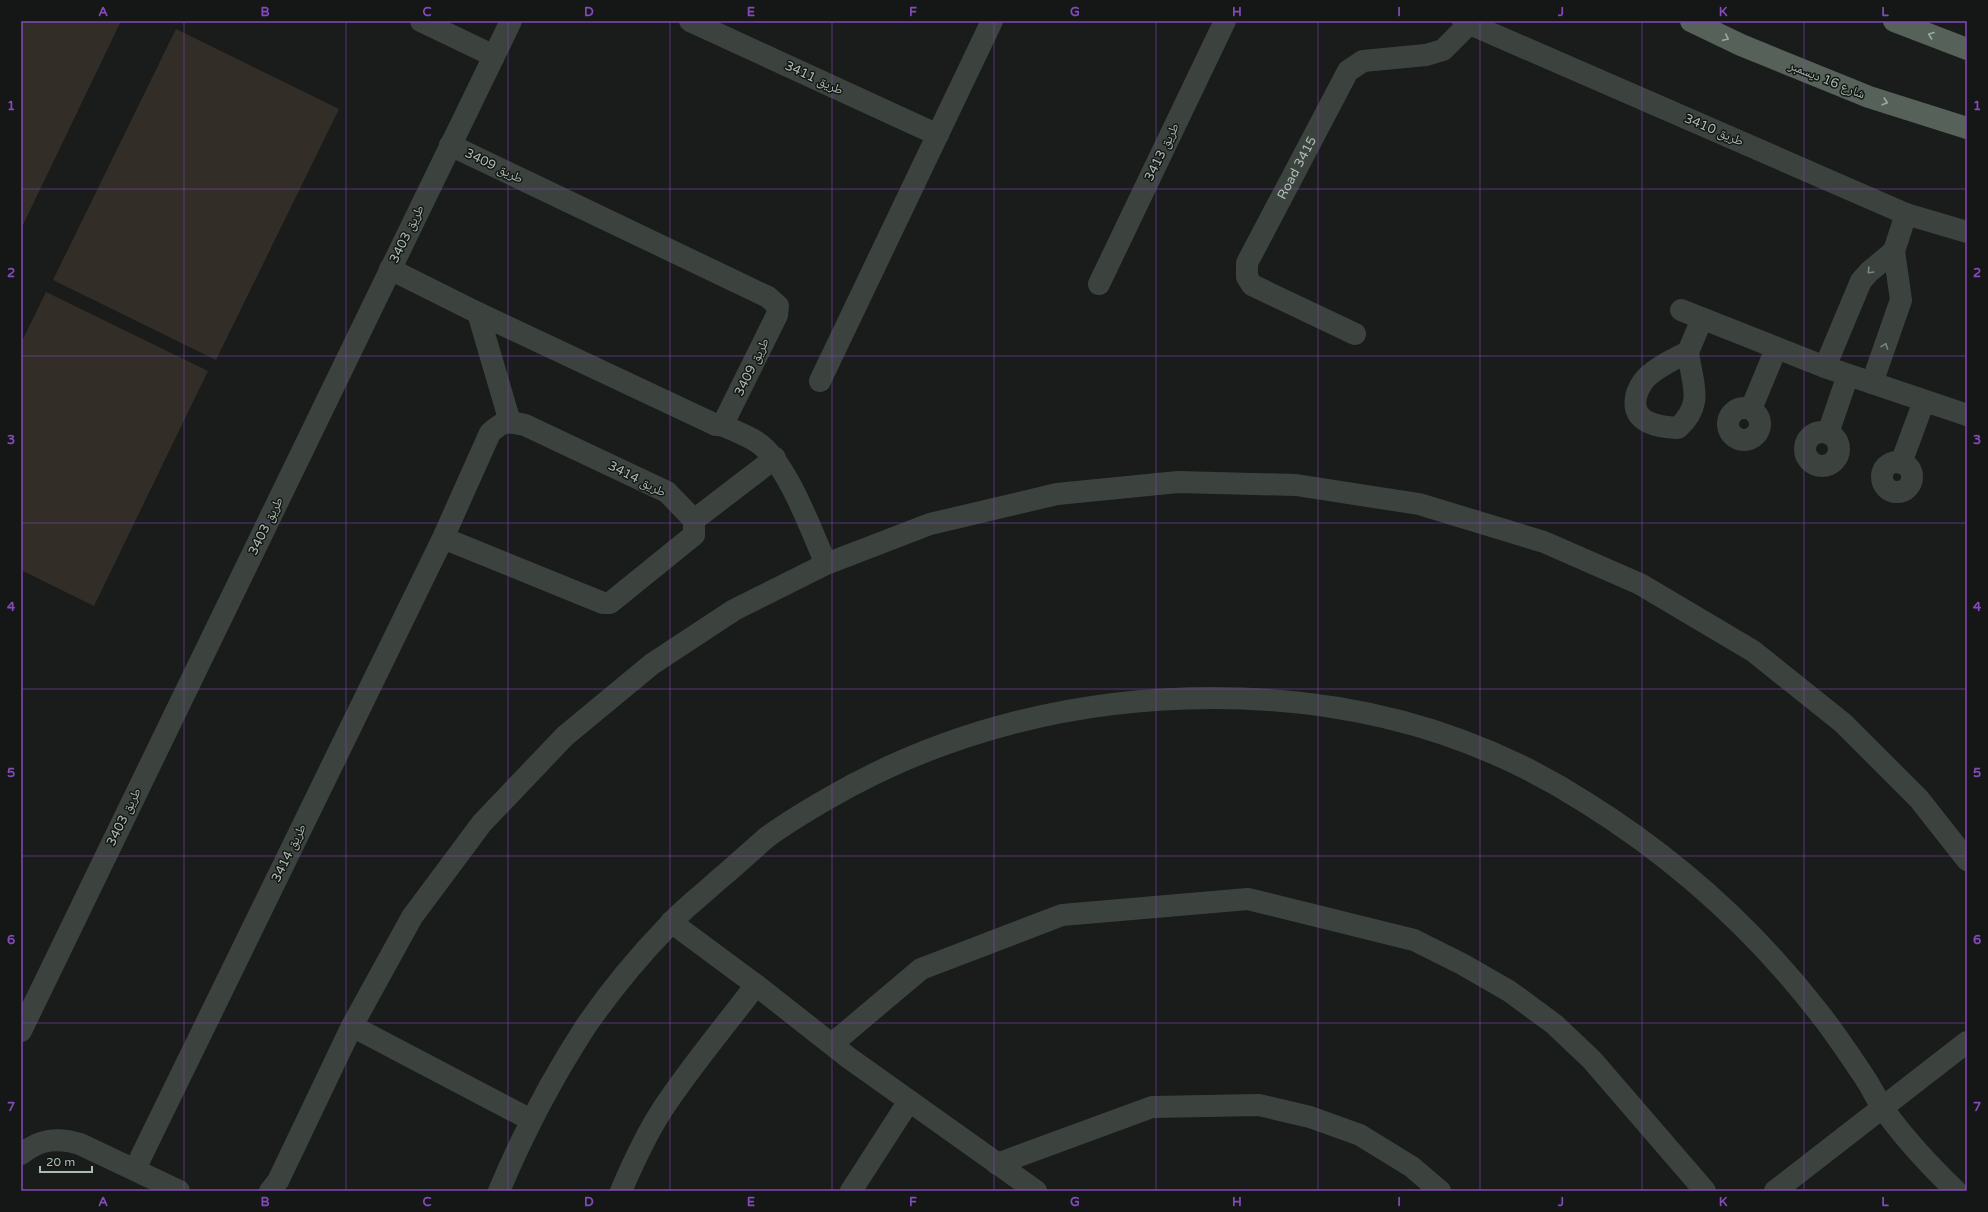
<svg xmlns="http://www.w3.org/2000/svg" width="1988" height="1212" font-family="'Varela Round','Noto Naskh Arabic',sans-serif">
	<rect width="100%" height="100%" fill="#191c1b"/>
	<path fill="#322e27" d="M21,21h100l-100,208z
		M176,29l163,80 -123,251 -163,-80z
		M46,292l162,79 -114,235 -73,-36v-227z"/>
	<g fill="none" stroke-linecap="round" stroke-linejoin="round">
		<g stroke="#3c433f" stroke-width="22">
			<path d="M421,21l73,35"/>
			<path d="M690,21l248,114"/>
			<path d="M1463,21l443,193 61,18"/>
			<path d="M1894,251l12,-37"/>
			<path d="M390,269l88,44 238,112h5l4,-5 52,-105 1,-9 -10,-9 -318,-152"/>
			<path d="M1099,284l126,-263"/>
			<path d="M1681,310l144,57 142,48"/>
			<path d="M478,313l32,109"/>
			<path id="s1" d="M1355,334l-103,-49 -5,-8v-14l101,-192 15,-10 63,-6 17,-5 26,-26"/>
			<path d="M1688,352c4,32 17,51 -10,76 -20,-1 -47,-5 -42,-31 1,-6 6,-15 10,-19 11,-11 28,-19 42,-26z"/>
			<path d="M1688,352l14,-33"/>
			<path d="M1825,367l36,-86 8,-9 25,-21 7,49 -29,83"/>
			<path d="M820,381l172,-360"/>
			<circle cx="1744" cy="424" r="16"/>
			<path d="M1751,409l25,-60"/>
			<path d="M721,425c12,5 25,10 36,17 30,20 54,88 69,122"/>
			<circle cx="1822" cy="449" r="17"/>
			<path d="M1828,433l20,-58"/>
			<circle cx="1897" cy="477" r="15"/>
			<path d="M1901,463l23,-62"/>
			<path d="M694,520l81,-62"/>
			<path d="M671,922l85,63 93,73 187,133"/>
			<path d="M352,1026l179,94"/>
			<path d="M21,1031l490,-1010"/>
			<path d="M832,1044l89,-75 141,-54 186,-16 166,41 48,24 47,27 45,33 38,36 113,131"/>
			<path d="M21,1154c19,-15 37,-17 59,-10l99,47"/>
			<path d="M997,1164l155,-57 107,-2 51,12 50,18 52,32 28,24"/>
			<path d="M135,1169l308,-631 47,-105c14,-13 17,-12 35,-8l142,67 27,28v15l-84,68h-7l-160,-65"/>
			<path d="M270,1191l8,-10 74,-155 60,-109 70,-94 83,-87 87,-72 82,-54 92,-46 104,-40 127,-30 121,-12 118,3 123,19 125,38 96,42 113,67 90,72 76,76 48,61"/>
			<path d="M499,1191c24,-57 53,-113 87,-165 24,-35 53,-70 83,-101 14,-16 32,-29 48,-44 17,-14 33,-29 49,-43 20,-15 42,-28 63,-40 117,-68 250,-100 384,-100 133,0 260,32 372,104 90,56 170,128 235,212 15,19 29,40 43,61 7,10 12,21 19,32 21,30 47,58 74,84"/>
			<path d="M621,1191c12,-28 25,-56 41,-81 29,-44 63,-84 94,-125"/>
			<path d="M851,1191l58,-90"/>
			<path d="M1775,1191l192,-149"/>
		</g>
		<path stroke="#566159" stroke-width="22" d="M1691,21l50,24 128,52 98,31
			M1894,21l73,28"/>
	</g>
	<defs><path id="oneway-chevron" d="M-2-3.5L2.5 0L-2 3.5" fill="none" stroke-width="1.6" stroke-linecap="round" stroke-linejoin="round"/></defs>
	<g stroke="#9aab9e">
		<use href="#oneway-chevron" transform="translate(1931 35) rotate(-159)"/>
		<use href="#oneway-chevron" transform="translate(1726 38) rotate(25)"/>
		<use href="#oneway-chevron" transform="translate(1885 102) rotate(17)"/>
	</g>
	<g stroke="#79867d">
		<use href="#oneway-chevron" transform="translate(1870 271) rotate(135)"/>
		<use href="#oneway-chevron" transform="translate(1885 346) rotate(-70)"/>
	</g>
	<path fill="none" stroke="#8549bc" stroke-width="1" stroke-opacity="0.55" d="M184,21v1170M346,21v1170M508,21v1170M670,21v1170M832,21v1170M994,21v1170M1156,21v1170M1318,21v1170M1480,21v1170M1642,21v1170M1804,21v1170M21,189h1946M21,356h1946M21,523h1946M21,689h1946M21,856h1946M21,1023h1946"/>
	<g text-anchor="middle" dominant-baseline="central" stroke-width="3" stroke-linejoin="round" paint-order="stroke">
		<g font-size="13" fill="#abbdaf" stroke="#141716">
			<text transform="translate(814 78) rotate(25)">طريق 3411</text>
			<text transform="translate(1827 80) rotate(22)">شارع 16 ديسمبر</text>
			<text transform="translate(1714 130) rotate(23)">طريق 3410</text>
			<text transform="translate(1162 152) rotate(-64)">طريق 3413</text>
			<text transform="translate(494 166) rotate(26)">طريق 3409</text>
			<text stroke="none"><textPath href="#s1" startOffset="245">Road 3415</textPath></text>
			<text transform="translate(407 234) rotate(-64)">طريق 3403</text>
			<text transform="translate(752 367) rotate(-64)">طريق 3409</text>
			<text transform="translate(637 479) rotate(27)">طريق 3414</text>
			<text transform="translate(266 526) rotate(-64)">طريق 3403</text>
			<text transform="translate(124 817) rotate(-64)">طريق 3403</text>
			<text transform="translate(289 853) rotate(-64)">طريق 3414</text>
		</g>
	</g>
	<rect width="1988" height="1212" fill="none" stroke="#141716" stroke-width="44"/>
	<path d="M40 1166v6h52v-6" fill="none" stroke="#abbdaf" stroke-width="2"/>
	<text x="46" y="1166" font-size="12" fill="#abbdaf" stroke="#141716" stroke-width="3" paint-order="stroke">20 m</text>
	<rect x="22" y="22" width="1944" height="1168" fill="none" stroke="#8549bc" stroke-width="1.5"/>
	<g font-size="13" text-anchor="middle" font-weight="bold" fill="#8549bc">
		<text x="103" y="16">A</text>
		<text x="265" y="16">B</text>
		<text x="427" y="16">C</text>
		<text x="589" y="16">D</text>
		<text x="751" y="16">E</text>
		<text x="913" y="16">F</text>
		<text x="1075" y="16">G</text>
		<text x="1237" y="16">H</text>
		<text x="1399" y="16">I</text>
		<text x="1561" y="16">J</text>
		<text x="1723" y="16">K</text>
		<text x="1885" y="16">L</text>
		<text x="11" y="110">1</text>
		<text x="1977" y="110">1</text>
		<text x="11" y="277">2</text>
		<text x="1977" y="277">2</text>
		<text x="11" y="444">3</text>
		<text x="1977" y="444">3</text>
		<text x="11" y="611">4</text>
		<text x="1977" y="611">4</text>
		<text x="11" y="777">5</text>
		<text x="1977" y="777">5</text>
		<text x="11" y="944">6</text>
		<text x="1977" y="944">6</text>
		<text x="11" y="1111">7</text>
		<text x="1977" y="1111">7</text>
		<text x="103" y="1206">A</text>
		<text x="265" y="1206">B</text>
		<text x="427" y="1206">C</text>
		<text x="589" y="1206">D</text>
		<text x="751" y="1206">E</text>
		<text x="913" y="1206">F</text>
		<text x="1075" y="1206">G</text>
		<text x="1237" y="1206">H</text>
		<text x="1399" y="1206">I</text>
		<text x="1561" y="1206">J</text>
		<text x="1723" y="1206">K</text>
		<text x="1885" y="1206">L</text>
	</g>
</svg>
